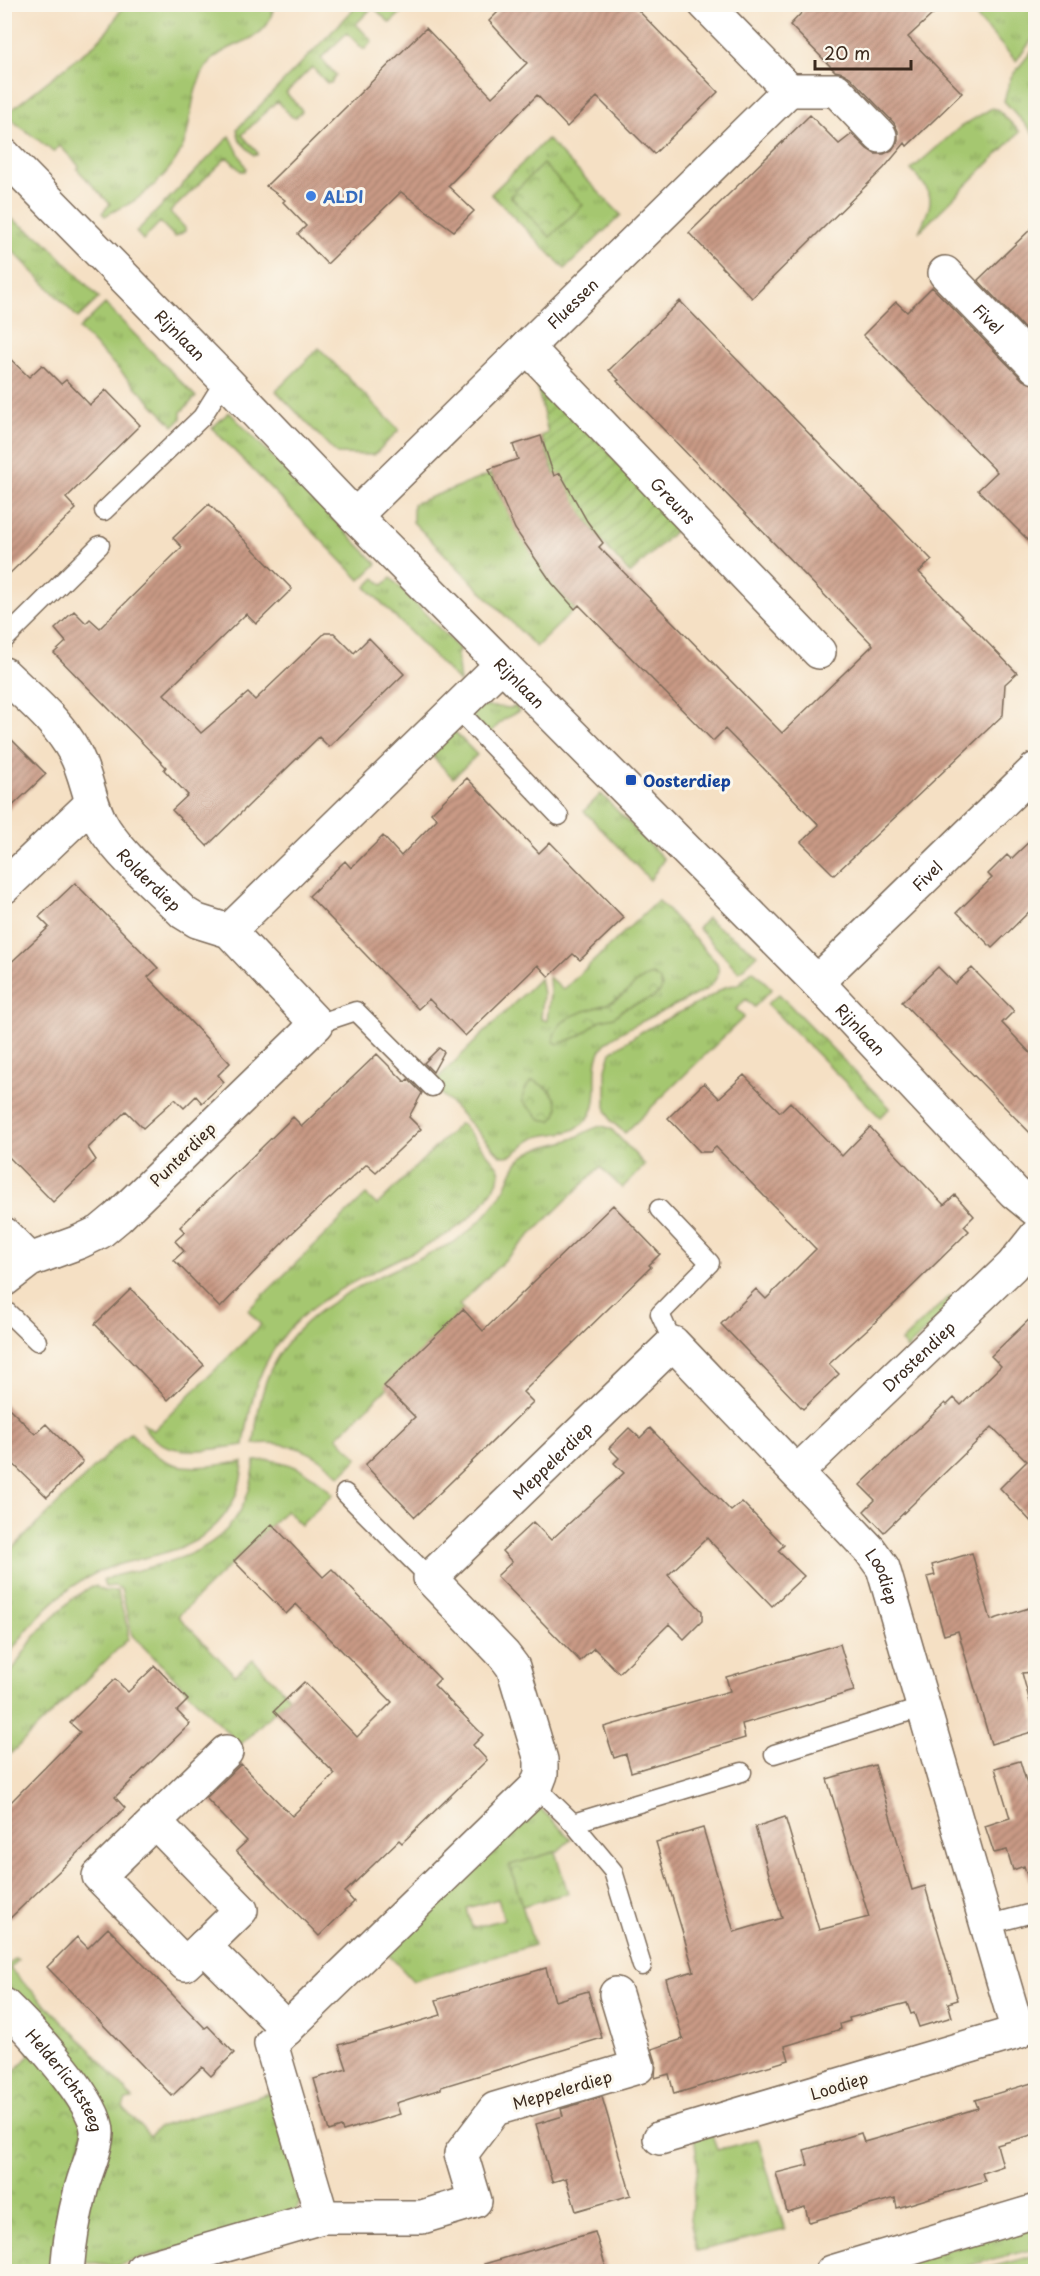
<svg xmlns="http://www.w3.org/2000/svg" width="1040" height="2276" font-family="'Playpen Sans',sans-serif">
	<defs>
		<pattern id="grass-tufts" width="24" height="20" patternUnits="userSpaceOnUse" patternTransform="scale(1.5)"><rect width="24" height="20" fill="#a5c770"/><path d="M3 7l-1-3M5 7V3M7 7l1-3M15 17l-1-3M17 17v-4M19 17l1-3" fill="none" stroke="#88a25b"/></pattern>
		<pattern id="park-crowns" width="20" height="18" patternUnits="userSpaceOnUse" patternTransform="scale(1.5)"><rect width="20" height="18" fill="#a5c770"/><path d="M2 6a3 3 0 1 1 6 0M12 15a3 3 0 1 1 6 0" fill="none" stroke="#88a25b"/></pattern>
		<pattern id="garden-furrows" width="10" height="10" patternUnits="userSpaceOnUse" patternTransform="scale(1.5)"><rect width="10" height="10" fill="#a5c770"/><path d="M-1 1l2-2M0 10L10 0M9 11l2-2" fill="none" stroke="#88a25b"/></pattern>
		<pattern id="building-hatch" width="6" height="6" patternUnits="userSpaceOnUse" patternTransform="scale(1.5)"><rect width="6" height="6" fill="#c99a85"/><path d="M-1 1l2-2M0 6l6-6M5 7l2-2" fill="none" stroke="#a47e6c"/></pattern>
	</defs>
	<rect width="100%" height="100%" fill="#fbf7ec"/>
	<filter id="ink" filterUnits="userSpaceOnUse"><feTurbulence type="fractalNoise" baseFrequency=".0167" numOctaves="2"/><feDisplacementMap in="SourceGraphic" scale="12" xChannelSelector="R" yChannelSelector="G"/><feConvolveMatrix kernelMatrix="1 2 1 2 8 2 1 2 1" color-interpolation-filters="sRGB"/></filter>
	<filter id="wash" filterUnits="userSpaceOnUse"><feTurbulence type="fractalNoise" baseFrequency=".008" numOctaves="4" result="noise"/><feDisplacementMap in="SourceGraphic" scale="24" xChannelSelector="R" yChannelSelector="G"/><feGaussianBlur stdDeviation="1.35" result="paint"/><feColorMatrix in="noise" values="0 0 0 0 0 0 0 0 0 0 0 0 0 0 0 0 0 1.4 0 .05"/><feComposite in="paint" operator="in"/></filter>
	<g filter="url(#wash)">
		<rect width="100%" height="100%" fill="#f5e0c4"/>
		<path fill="url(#grass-tufts)" stroke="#707847" stroke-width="1.5" fill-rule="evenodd" d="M359,4l35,1 9,6 -13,12 -17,-16 -17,17 16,17 -7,8h-2l-16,-16 -26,25 15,17 -5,8h-4l-15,-16 -26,26 15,16 1,2 -6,6h-4l-15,-16 -35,34 15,17v3h-3l-14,-14 -3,-12z
			M124,5h151c-2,6 -5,15 -9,21 -14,19 -43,17 -60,41 -14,21 -14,47 -20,71 -8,26 -30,48 -52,63 -9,6 -20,9 -29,15l-3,-3 8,-9 -33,-35 2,-3 -19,-20 -7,6c-15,-14 -33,-23 -47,-38l89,-70 13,-14z
			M966,5h51l7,2 11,-2v31l-19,25z
			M1035,47v88l-31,-34 7,-24z
			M992,108l6,2 22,22 -101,100c14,-32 18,-35 -8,-62l49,-43z
			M230,136l16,32 -1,3h-4l-14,-14 -57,55 15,16v3l-10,6 -15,-15 -17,18 -7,-8z
			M547,139l74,76 -56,54 -74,-75z
			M4,214l41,27 54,57 -21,20 -73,-75z
			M105,304l91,93 -15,15v7l-7,7 -95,-97z
			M319,348l80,82 -25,25 -37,-1 -61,-63z
			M229,412l148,152 -17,16 -148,-152z
			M491,474c20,51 47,94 84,135l-39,38 -123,-125v-18z
			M375,578l8,7 8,-7 69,72 -3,3 3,30 -94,-96z
			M480,706l32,2 3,-2 4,5 -16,9 -14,14 -18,-18z
			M454,731l23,24 -24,23 -23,-24z
			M601,794l63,65 -14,21 -66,-69z
			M658,900l59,63c4,12 -3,20 -12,27 -19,10 -39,20 -58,29 -14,7 -29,13 -40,23 -26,24 7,66 -32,87 -12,6 -27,4 -40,9 -13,5 -20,22 -35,17l-65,-68v-6l105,-103 3,16 -2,25 6,2 3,-28 -1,-16 14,13z
			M707,918c15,15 35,22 50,37l-18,17 -41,-44z
			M753,970l19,19 -18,18 -8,-8 -10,10 8,8 -119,116 -14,-12 -5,-11v-41l5,-17 30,-20 67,-34 17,-11 13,-3z
			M779,994l111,114 -10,9 -113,-113z
			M459,1124h3l36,43 2,6c0,8 -7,17 -12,24 -28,40 -71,51 -112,73 -30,16 -64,33 -87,59 -32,37 -38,70 -45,116 -34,4 -86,17 -102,-23l11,9 108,-106 -13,-15 118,-115 11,10z
			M602,1126l9,3 34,36 -23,23 -22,-21 -141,138 7,7 -129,125 21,21 -18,18c-23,-25 -53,-36 -86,-32 2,-22 5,-42 12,-63 28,-79 121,-106 188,-139 21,-14 38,-31 51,-54 4,-8 7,-18 12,-25 15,-18 35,-16 55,-24 10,-4 18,-11 30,-13z
			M950,1295l6,6 -49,48 -6,-7z
			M130,1432c40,44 59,36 113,30 -1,20 -7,39 -20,55 -34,43 -82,35 -127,56 -38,18 -69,53 -91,88l-1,-92 3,-3 -2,-3v-7z
			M270,1460c27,4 44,15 63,34l-32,31 -15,-15 -108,106 57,59 18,-16 36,38 -49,48 -108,-110 -11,-46 -6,-3 -10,1 -2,-6 10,-5c73,-17 132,-28 142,-115z
			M92,1586h4c8,8 11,4 21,5l11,38v10l-123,120v-77l27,-42 14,-16 27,-26z
			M537,1805l34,34 -13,12 -48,14 24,80 -121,36 -27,-29zM498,1899l6,20 -32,9 -5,-20z
			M15,1958l3,2 -8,9 80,80 43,50 -7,1 -3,8 27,28 8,-9 115,-35 28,107 -4,10 -11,8 -170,49 -33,-5 5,-61 -83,-208v-23z
			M711,2131l6,19 41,-11 27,91 -88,21 -7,-32 8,-52 -4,-31z
			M1035,2223v26l-38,9 -47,13 -78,1z
			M1035,2255v16h-58l51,-14z"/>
		<path fill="url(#park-crowns)" stroke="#707847" stroke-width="1.5" d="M543,164l40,41 -33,32 -40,-41z
			M652,975l7,4 3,8 -2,5 -8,6 -27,10 -11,9 -13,3 -21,16 -22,8 -5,-3c3,-31 44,-29 64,-42 12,-7 21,-21 35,-24z
			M533,1081c17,6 35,24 18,40l-10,-2 -18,-17c-2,-7 4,-18 10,-21z
			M555,1852l13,41 -46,13 -12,-41z
			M35,2051l50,68 -29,152 -51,1v-192z"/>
		<path fill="url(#garden-furrows)" stroke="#707847" stroke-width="1.5" d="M535,377l146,148 -51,49 -27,-31 -48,-67 -14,-40 7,-3z"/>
		<g id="blocks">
			<path fill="url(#building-hatch)" d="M506,4h126l86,88 -64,62 -57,-57 -30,30 -30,-32 -89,91 26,25 -20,20 -53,-39 -74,72 -29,-30 8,-8 -23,-24 2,-2 -19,-14 160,-158 66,69 35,-34 -38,-42z
				M810,4h134l-36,33 54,56 -55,53 -2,-3 -21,25 -132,130 -63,-65 121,-118 29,29 13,-10 15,15 8,5h9l8,-4 6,-9v-10l-4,-8 -44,-46 -7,-4 -8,-2 -45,-46z
				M1035,225v115l-57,-60z
				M932,287l91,93 12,5v162l-57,-57 19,-18 -134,-137 33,-33 11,10z
				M680,301l252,259 -13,12 98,101 -12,11 -2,31 -169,160 -33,-33 18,-17 -94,-96 -12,12 -134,-136 -4,4 -23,-26 -37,-54 -26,-60 29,-10 -5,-14 28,-9 13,40 6,-3 27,48 16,22 -4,4 183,186 91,-88 -206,-212 -50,-52 2,-1 -10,-10z
				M4,353l25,24 13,-12 19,19 5,-4 24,25 16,-15 34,35 -74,73 10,11 -72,70z
				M209,504l83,85 -36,35 -10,-10 -82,80 37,39 47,-40 7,7 70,-67h9l20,20 15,-15 35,36 -75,73 -10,-10 -112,109 -35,-36 16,-15 -24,-25 2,-3 -112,-114 12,-11 -11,-13 19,-18 12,12 4,-4 10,9 82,-81 -9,-9z
				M4,732l42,42 -42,40z
				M467,778l72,75 11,-11 74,76 -44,42 -7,-6 -24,23 -11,-12 -73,71 -36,-37 -11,10 -109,-113 36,-35 6,7 32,-32 18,20 36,-37 -6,-6z
				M1035,836v70l-43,42 -35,-36 35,-34 -4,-4 19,-19 4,4z
				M75,883l83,85 -10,9 82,86 -12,12 6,7 -22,21 -6,-7 -12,12 -9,-9 -32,29 -17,-17 -38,37 8,12 -43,42 -49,-50v-183l45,-42 -10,-10z
				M938,967l17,17 17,-16 42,43 -12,12 33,35v80l-133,-136z
				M439,1048l5,4 -11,20 -9,-9z
				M377,1054l28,28 3,-3 14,14 -13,24 12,12 -45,43 -9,-8 -76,70 -71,74 -46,-48 10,-9 -9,-10 10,-9 -5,-5 113,-110 9,9z
				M744,1075l36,37 10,-10 52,54 28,-29 74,78 11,-10 19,21 -10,10 5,5 -85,83 -55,50 10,10 -36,35 -82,-85 35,-35 10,10 50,-50 -100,-102 -6,5h-10l-32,-34 36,-35 15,15z
				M613,1205l47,49 -11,11 2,2 -128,125 10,10 -118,115 -50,-52 50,-48 -31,-31 79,-77 20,22z
				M131,1289l73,76 -36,35 -73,-76z
				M1035,1314v212l-35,-38 27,-27 -35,-34 -108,105 -20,-21 11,-11 -15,-15 85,-82 2,2 7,-7 7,7 40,-39 -10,-10z
				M4,1403l31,31 11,-10 37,38 -36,35 -43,-42z
				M629,1428l11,10 10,-10 81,83 11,-9 42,43 -6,6 26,25 -32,30 -65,-68 -39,37 34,36v10l-18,18 -15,-15 -50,49 -25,-25 -14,13 -83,-85 15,-14 -10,-11 31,-29 18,18 73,-67 -10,-10 5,-5 -10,-10z
				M272,1524l51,53 9,-8 108,110 -6,6 49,50 -10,10 14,15 -85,83 -3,-3 -54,52 9,10 -35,34 -83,-85 11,-10 -41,-43 35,-34 51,52 43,-42 -61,-63 30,-29 53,55 35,-35 -96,-98 -10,10 -52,-53z
				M972,1553l19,67 44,-14v66l-13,1 13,47v11l-44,13 -33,-113 -14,4 -17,-58 8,-2 -3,-10z
				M840,1644l14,47 -112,33 3,14 -114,34 -5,-18 -12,4 -10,-31 126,-36 -4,-14z
				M155,1666l33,34 -11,11 13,13 -75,73 10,11 -121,116v-115l76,-77 -10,-9 24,-24 21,-20 13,13z
				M1020,1761l15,50v69l-6,1 -5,-15 -11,4 -6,-20 -13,3 -9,-27 25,-8 -15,-50z
				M875,1765l37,125 13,-4 33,114 -10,3 4,14 -33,10 -5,-14 -3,1 -4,-11 -58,15 1,3 -10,3 1,5 -56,17 4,14 -115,34 -5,-20 -14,4 1,-16 -4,-13 31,-10 -17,-60 28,-8 -38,-129 47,-14 31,104 48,-14 -27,-91 30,-10 34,113 50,-13 -42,-138z
				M108,1928l97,100 3,-2 26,27 -23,23 -9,-9 -30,29 -125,-129 30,-30 11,11z
				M546,1968l9,33 33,-10 14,47 -161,49v2l-45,14 4,11 -57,17 -2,-4 -12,4 -15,-52 33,-10 -8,-24 102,-30 -5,-15z
				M1035,2082v52l-38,11 6,21 -21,7 3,8 -88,27 -2,-10 -86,24 -4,-15 -18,5 -11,-39 32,-8 -4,-15 57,-17 3,9 56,-16 58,-18 -3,-8z
				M602,2097l29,98 -55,16 -10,-33 -14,4 -16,-58 27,-8 -2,-7z
				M595,2232l12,39h-122l-1,-7z"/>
		</g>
	</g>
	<g filter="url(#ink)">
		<use href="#blocks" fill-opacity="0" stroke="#7c6a58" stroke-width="1.5"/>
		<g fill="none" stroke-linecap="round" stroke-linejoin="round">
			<g stroke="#7c6a58" stroke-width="21">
				<path id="lane" d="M104,511l98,-94 23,-37
					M4,640l96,-95
					M456,708l103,108
					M317,1024l39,-13 76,76
					M659,1209l51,54 -50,51 13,29
					M4,1309l33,32
					M345,1493l85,85
					M774,1754l150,-47
					M536,1787l37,36 40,48 29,95
					M573,1823l169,-51
					M987,1925l49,-13"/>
			</g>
			<g stroke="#7c6a58" stroke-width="36">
				<g id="street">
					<path d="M705,4l84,86h47l44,46"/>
					<path id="s1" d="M4,155l221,225 130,136 462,466 197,210 22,18"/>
					<path id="s2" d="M945,273l91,94"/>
					<path id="s3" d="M527,347l292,305"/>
					<path id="s4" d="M355,516l434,-426"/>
					<path id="s5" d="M4,674c25,24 55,48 71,79 13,24 14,53 30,77 19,29 54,58 79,83l13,8 32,10 88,93 -199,193 -18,15 -21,10 -49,18 -26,20"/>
					<path d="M4,887l87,-83"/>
					<path d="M229,931l273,-267"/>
					<path id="s6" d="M817,982l219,-213"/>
					<path d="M4,1234l26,26"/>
					<path id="s7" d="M797,1472l215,-206 24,-30"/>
					<path d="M226,1752l-127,124 86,88 19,-18 83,83"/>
					<path d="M155,1822l86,88 -37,36"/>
					<path id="s8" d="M616,1994l22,73 -143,42 -34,45 14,47 -53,16h-100l-51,-173 265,-257 5,-13v-14l-28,-93 -9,-12 -74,-77 243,-235 197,207 13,18 135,464 -358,106"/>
					<path id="s9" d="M4,2005c23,22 95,98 93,128 -1,19 -12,39 -16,57 -7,26 -12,55 -14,82"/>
					<path d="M143,2269l179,-52"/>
					<path d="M832,2272l204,-61"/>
				</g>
			</g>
			<use href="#lane" stroke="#fff" stroke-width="18"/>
			<use href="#street" stroke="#fff" stroke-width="33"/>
		</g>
	</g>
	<circle fill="#3f7fe0" stroke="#fbf7ec" stroke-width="2" cx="311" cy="196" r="6"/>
	<rect fill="#1a4fb4" stroke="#fbf7ec" stroke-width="2" x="625" y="774" width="12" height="12" rx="3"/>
	<g text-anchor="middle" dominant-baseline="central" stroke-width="6" stroke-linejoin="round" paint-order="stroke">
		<g font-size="16" font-weight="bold" fill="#366cbe" stroke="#fbf7ec" text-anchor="start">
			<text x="323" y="196">ALDI</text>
		</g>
		<g font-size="16" fill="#3b2a1e" stroke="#fbf7ec">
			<text stroke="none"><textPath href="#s4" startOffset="304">Fluessen</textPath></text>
			<text stroke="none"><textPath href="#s2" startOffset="63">Fivel</textPath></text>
			<text stroke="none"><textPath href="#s1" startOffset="252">Rijnlaan</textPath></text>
			<text stroke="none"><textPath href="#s3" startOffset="212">Greuns</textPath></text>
			<text stroke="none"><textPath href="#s1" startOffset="738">Rijnlaan</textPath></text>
			<text stroke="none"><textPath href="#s6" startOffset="153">Fivel</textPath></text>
			<text stroke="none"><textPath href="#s5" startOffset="256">Rolderdiep</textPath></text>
			<text stroke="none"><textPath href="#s1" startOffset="1224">Rijnlaan</textPath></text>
			<text transform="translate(182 1154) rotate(-44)">Punterdiep</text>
			<text stroke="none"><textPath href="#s7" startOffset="168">Drostendiep</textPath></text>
			<text stroke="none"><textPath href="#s8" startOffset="1452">Meppelerdiep</textPath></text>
			<text stroke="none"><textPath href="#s8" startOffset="1936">Loodiep</textPath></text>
			<text stroke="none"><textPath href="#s9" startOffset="98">Helderlichtsteeg</textPath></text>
			<text transform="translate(839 2085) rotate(-17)">Loodiep</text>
			<text transform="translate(562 2089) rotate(-16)">Meppelerdiep</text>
		</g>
		<g font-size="16" font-weight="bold" fill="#164399" stroke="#fbf7ec" text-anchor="start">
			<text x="643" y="780">Oosterdiep</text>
		</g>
	</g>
	<rect width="1040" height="2276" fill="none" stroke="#fbf7ec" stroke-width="24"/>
	<path d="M815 60v9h96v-9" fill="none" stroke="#3b2a1e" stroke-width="3"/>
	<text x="824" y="60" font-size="18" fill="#3b2a1e" stroke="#fbf7ec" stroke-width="4.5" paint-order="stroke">20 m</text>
</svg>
